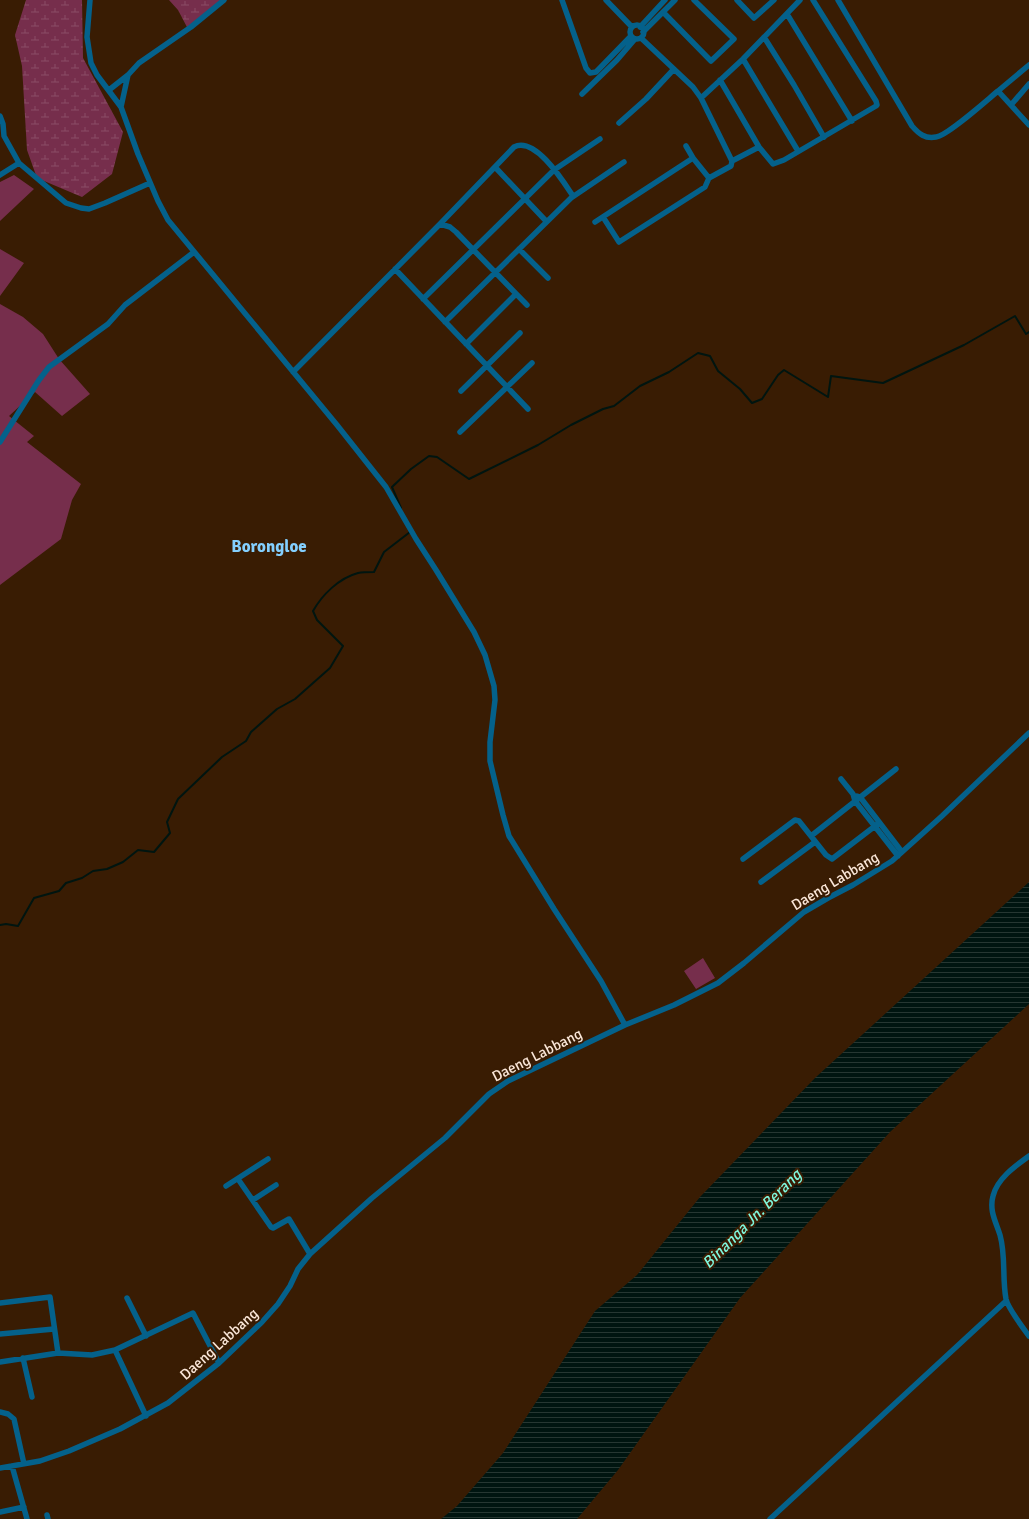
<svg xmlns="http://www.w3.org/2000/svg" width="1029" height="1519" font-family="Signika,sans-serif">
	<defs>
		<pattern id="wetland-marsh" width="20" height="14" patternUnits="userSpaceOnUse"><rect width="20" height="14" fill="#762e4c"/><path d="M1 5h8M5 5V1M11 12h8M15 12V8" fill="none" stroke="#8a4c65"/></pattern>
		<pattern id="water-rules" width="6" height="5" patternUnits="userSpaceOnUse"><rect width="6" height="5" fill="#001510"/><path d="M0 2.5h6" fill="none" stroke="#263732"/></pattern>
	</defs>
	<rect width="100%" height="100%" fill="#391c03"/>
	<path fill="#762e4c" d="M14,175l20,14 -34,32v-39z
		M0,249l24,14 -24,33z
		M0,304l23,13 20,17 16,25 31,35 -28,22 -27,-24 -26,24 25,20 -7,6 54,42 -9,16 -11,39 -61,46z
		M703,958l12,20 -19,11 -12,-18z"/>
	<path fill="url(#wetland-marsh)" d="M26,0h56l1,58 40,74 -11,42 -30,23 -45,-19 -10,-28 -5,-84 -7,-31z
		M169,0h52l-33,29 -10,-19z"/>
	<path fill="url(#water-rules)" d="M1029,882v122l-139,128 -150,166 -122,172 -41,49h-136l16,-13 46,-53 92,-142 42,-36 63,-78 115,-119z"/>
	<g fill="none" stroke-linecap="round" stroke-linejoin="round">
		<path stroke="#001510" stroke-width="2" d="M401,508l-9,-21 19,-18 18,-13 8,1 32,22 69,-34 33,-20 32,-16 11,-3 26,-20 29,-14 29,-19 12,3 8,15 22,18 12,14 10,-4 16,-24 6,-5 44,27 3,-21 52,7 81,-38 51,-29 11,18 3,-2
			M0,925l6,-1 12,2 16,-28 25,-7 7,-8 16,-5 11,-7 14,-2 16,-7 15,-12 16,2 16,-19 -3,-11 11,-23 44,-42 24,-16 5,-9 26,-23 18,-10 35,-31 13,-22 -26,-26 -4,-9c9,-16 26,-33 45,-38 5,-1 11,-1 16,-1l10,-20 26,-20"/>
		<path stroke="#04618b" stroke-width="5.5" d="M90,0l-3,37 4,26 6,12 24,32 17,47 20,47 10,19 169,205 49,62 30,52 20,31 38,62 11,23 9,31 1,14 -5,42v19l13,54 6,21 45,73 47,72 24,44
			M562,0l24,68 4,5 6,-1 35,-36
			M606,0l26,27
			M737,0l17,18 20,-18
			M838,0l74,126c7,8 13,13 24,11 11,-1 51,-37 62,-46l31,34
			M663,12l48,49 23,-22 -40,-39
			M787,14l65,107
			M630 32a7 7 0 1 1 14 0a7 7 0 1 1-14 0Z
			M640,27l25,-27
			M643,32l32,-32
			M764,37l30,48 30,52
			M641,38l52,49 8,11 31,63 27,-14
			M743,59l55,92
			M720,80l39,67 14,17 11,-4 92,-54 1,-1 -1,-4 -63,-101
			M109,90l19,-15 11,-12 52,-36 33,-27
			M998,91l31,-26
			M582,94l35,-34 18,-21
			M701,98l42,-39 57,-59
			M1011,105l18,-21
			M121,107l7,-32
			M0,116l3,8 1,12 15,27 47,40 15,5 8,1 16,-6 45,-20
			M619,123l27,-24 28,-30
			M686,146l7,12
			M495,167l51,54
			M0,175l19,-12
			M603,217l16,25 86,-55 4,-9
			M595,222l98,-64 16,20 22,-12 1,-5
			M440,224l10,3 6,5 71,73
			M519,249l29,29
			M395,269l133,140
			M423,299l131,-129 46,-31
			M445,322l126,-124 53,-36
			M466,344l50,-50
			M293,372l147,-148 74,-77c21,-11 49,34 59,49
			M461,391l59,-58
			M460,432l72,-69
			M0,442l39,-62 10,-13 59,-43 17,-19 69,-53
			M841,779l12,15 2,7 43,55
			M857,796l3,1 42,55
			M811,836l85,-67
			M743,859l52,-39 4,1 27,34 6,4 47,-36
			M761,882l54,-40
			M1029,1156c-14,10 -32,23 -36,40 -4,15 3,26 7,39 6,21 2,43 6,64 2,9 17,29 23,37
			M238,1179l33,48 2,1 16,-9 21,35
			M226,1186l42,-27
			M253,1200l23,-15
			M127,1298l19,38
			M0,1303l50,-6 8,56
			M0,1334l54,-5
			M115,1350l31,66
			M23,1358l9,39
			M0,1362l58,-9 34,2 23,-5 78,-37 26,50
			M0,1412l8,2 6,5 10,45
			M12,1466l15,53
			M0,1468l40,-7 29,-10 51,-22 48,-26 51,-40 43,-41 16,-18 12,-18 8,-17 12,-15 62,-56 73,-60 44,-44 19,-13 117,-56 49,-20 44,-22 26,-20 60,-51 24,-14 25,-13 39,-24 50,-45 87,-83
			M0,1512l24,-5
			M47,1515l1,4
			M770,1519l236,-218"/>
	</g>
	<g text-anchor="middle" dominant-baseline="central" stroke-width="4" stroke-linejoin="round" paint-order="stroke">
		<g font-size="15" fill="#fbe7d9" stroke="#391c03">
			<text transform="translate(835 881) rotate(-31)">Daeng Labbang</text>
			<text transform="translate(537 1055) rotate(-27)">Daeng Labbang</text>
			<text transform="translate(219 1344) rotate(-42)">Daeng Labbang</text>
		</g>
		<g font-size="16" font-style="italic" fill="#7ff8de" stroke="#391c03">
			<text transform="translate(752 1219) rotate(-45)">Binanga Jn. Berang</text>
		</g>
		<g font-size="17" font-weight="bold" fill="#84cffe" stroke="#391c03">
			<text x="269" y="546">Borongloe</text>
		</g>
	</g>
</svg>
